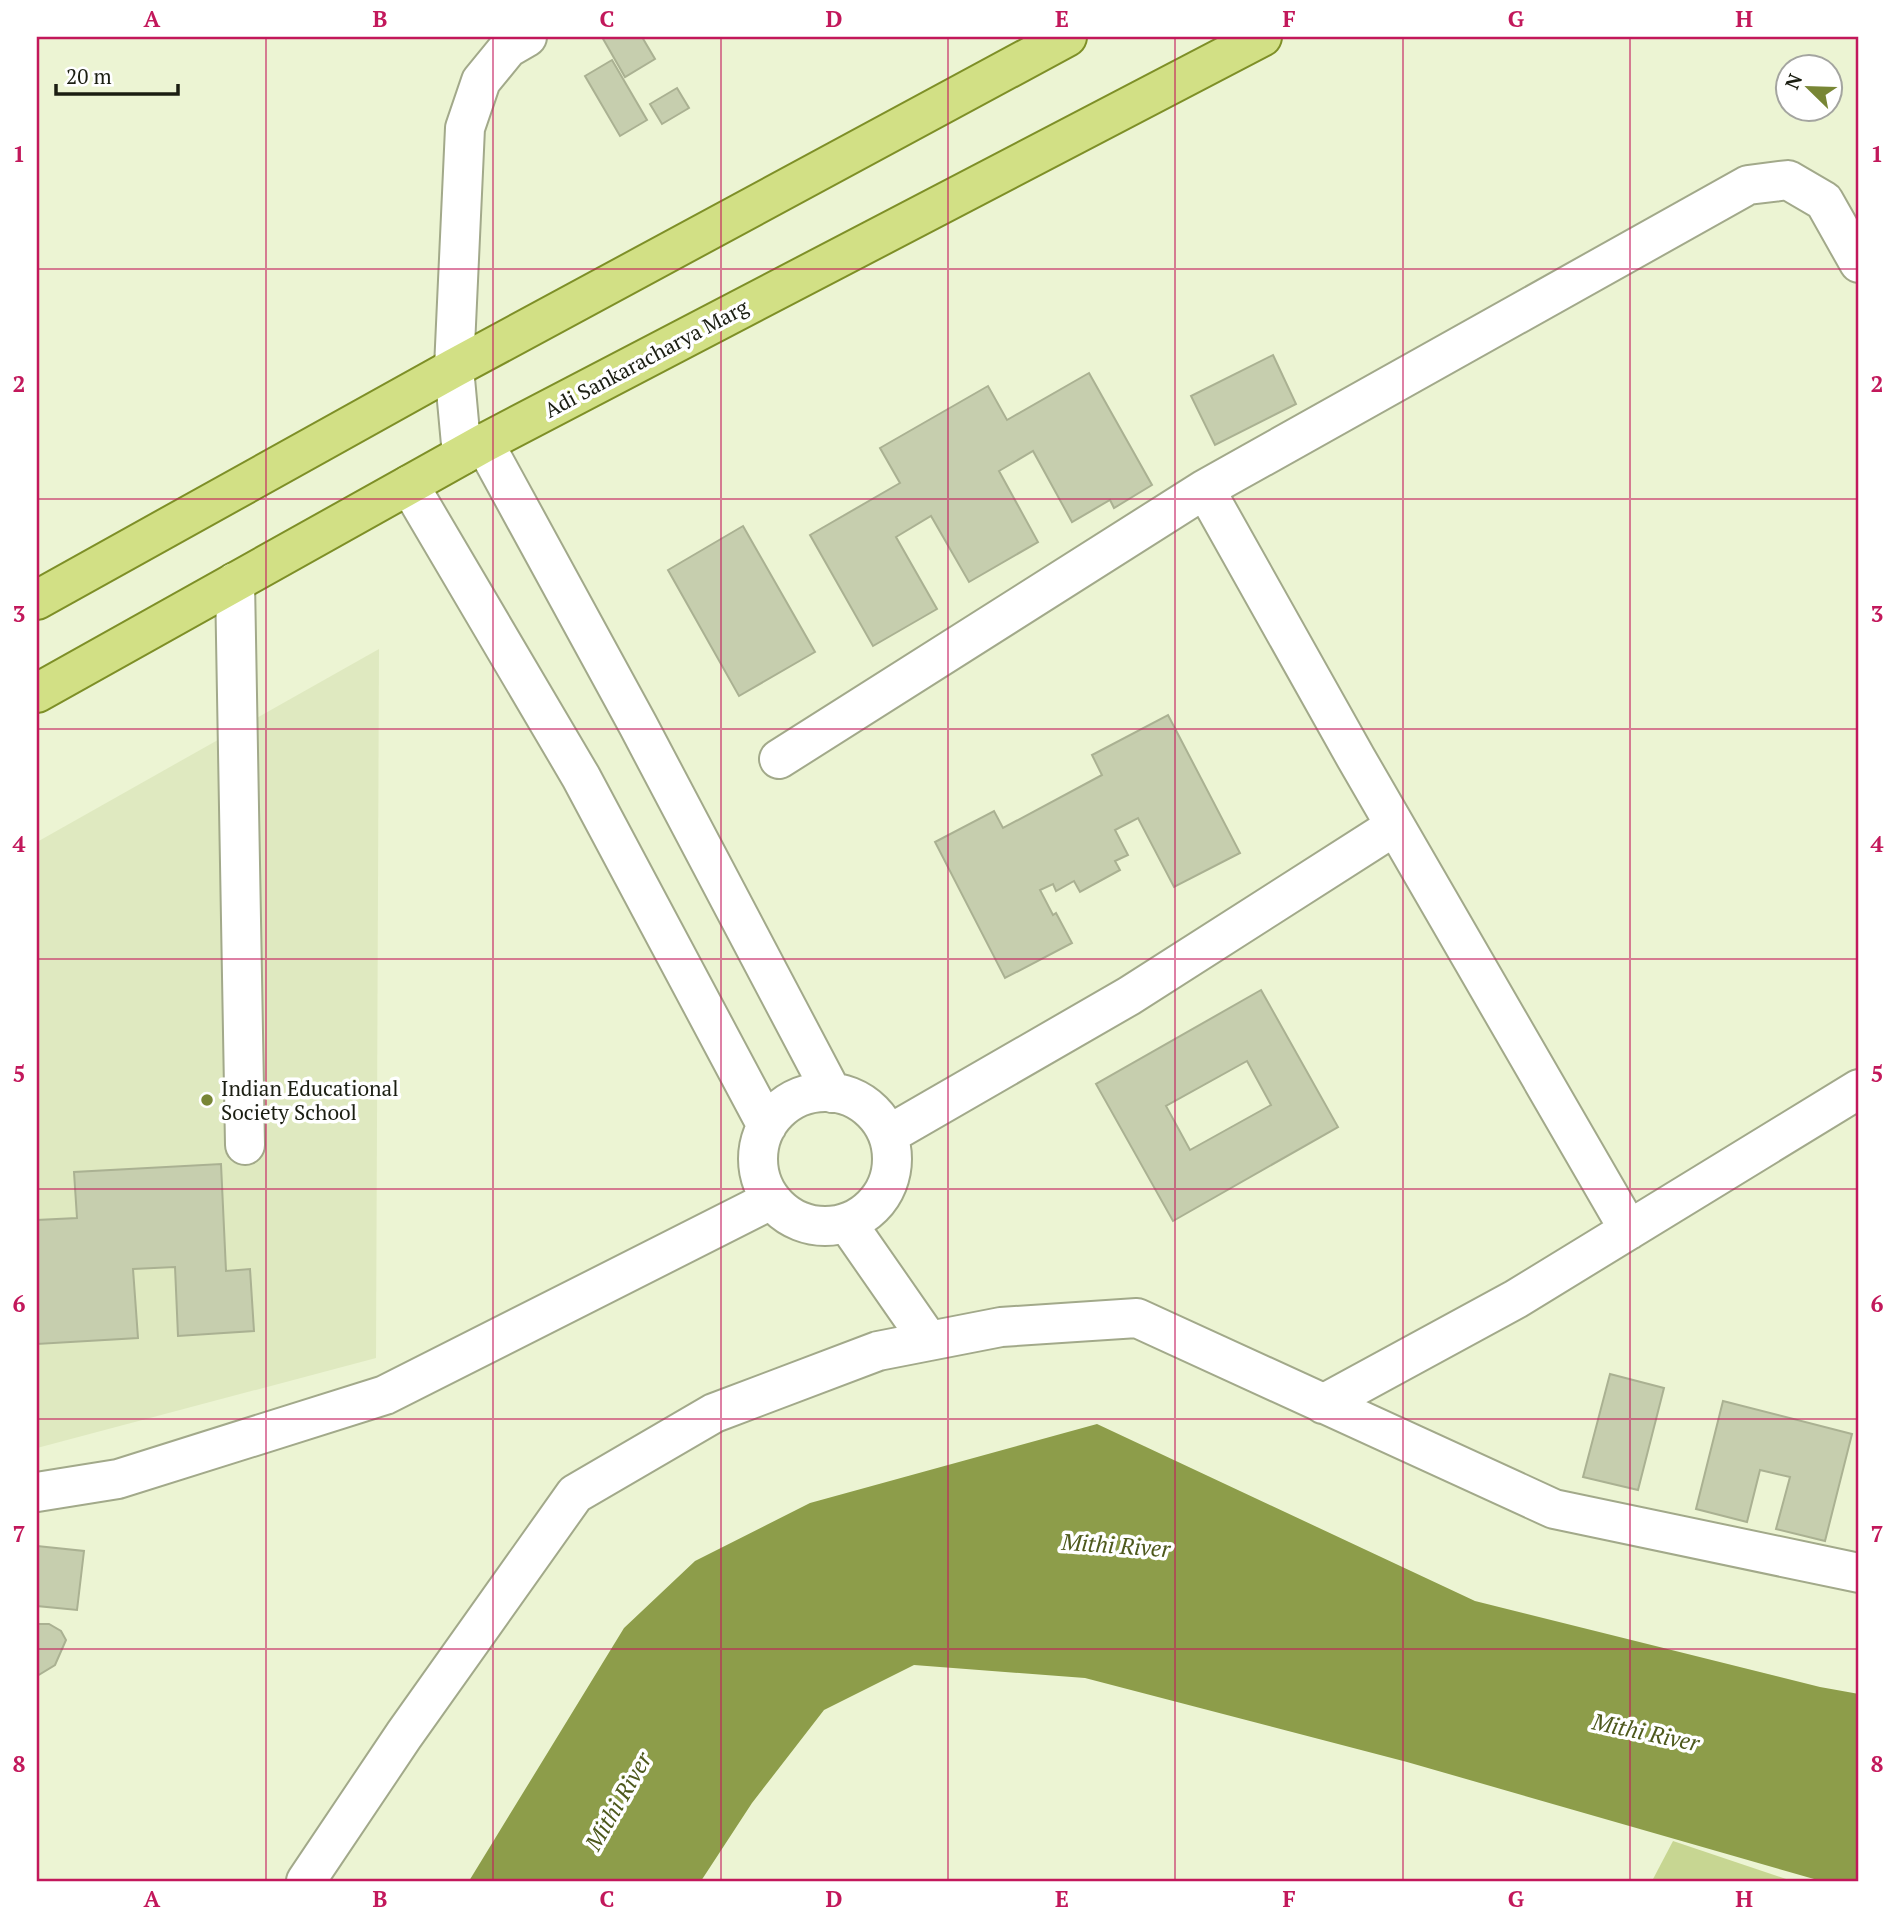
<svg xmlns="http://www.w3.org/2000/svg" width="1896" height="1918" font-family="'PT Serif',serif">
	<rect width="100%" height="100%" fill="#ecf4d3"/>
	<path fill="#dfe9c0" d="M379,649l-3,709 -339,90v-606z"/>
	<path fill="#c7d692" d="M1673,1841l119,40h-140z"/>
	<path fill="#8d9d4a" d="M1097,1424l378,177 345,86 39,7v187h-38l-414,-119 -322,-84 -171,-13 -90,45 -72,93 -51,78h-232l155,-253 71,-67 115,-58z"/>
	<path fill="#c6ceae" stroke="#aab192" stroke-width="2" fill-rule="evenodd" d="M602,37h40l13,22 -30,18z
		M612,60l35,60 -27,16 -35,-60z
		M677,88l12,20 -27,16 -12,-20z
		M1273,355l23,49 -81,41 -24,-49z
		M1089,373l63,112 -38,23 -4,-8 -38,22 -39,-71 -34,20 39,71 -69,40 -38,-66 -35,21 41,72 -64,37 -63,-111 90,-52 -20,-35 108,-62 19,34z
		M743,526l72,126 -76,44 -71,-126z
		M1168,715l72,138 -66,34 -36,-69 -23,12 13,25 -13,6 5,9 -40,22 -6,-11 -18,10 -3,-7 -13,6 13,25 3,-2 16,30 -67,35 -70,-136 59,-31 9,17 99,-53 -10,-20z
		M1261,990l77,137 -165,94 -77,-137zM1247,1061l24,44 -81,45 -24,-44z
		M221,1164l5,107 24,-2 4,62 -76,5 -3,-69 -42,2 5,69 -101,6v-124l40,-2 -3,-46z
		M1610,1374l54,14 -26,102 -55,-13z
		M1723,1401l129,33 -27,107 -49,-12 14,-52 -30,-7 -13,52 -51,-13z
		M37,1546l47,5 -7,59 -40,-4z
		M37,1624h12l12,7 5,9 -11,25 -18,11z"/>
	<g fill="none" stroke-linecap="round" stroke-linejoin="round">
		<g stroke="#a2a98a" stroke-width="42">
			<path id="minor" d="M484,443l154,282 194,368
				M462,455l-8,-87 11,-240 16,-47 27,-33 19,-11
				M409,485l172,292 186,349
				M1205,489l151,269 273,472
				M235,582l10,563
				M779,759l426,-270 543,-304 40,-5 36,21 35,62
				M758 1159a67 67 0 1 1 134 0a67 67 0 1 1-134 0Z
				M888,1135l241,-139 266,-170
				M847,1223l82,118
				M1323,1404l193,-105 343,-210
				M37,1492l81,-13 267,-84 386,-195
				M306,1881l98,-146 171,-241 139,-81 164,-62 123,-24 136,-9 417,191 305,64"/>
		</g>
		<g stroke="#7e8f27" stroke-width="42">
			<path id="major" d="M37,600l417,-232 613,-331
				M37,693l447,-250 778,-406"/>
		</g>
		<use href="#minor" stroke="#fff" stroke-width="38"/>
		<use href="#major" stroke="#d2e085" stroke-width="38"/>
	</g>
	<path fill="none" stroke="#c2185b" stroke-width="2" stroke-opacity="0.55" d="M266,37v1844M493,37v1844M721,37v1844M948,37v1844M1175,37v1844M1403,37v1844M1630,37v1844M37,269h1822M37,499h1822M37,729h1822M37,959h1822M37,1189h1822M37,1419h1822M37,1649h1822"/>
	<circle fill="#788635" stroke="#fff" stroke-width="2.5" cx="207" cy="1100" r="7"/>
	<g text-anchor="middle" dominant-baseline="central" stroke-width="7" stroke-linejoin="round" paint-order="stroke">
		<g font-size="21" fill="#1b1e12" stroke="#fff">
			<text transform="translate(646 358) rotate(-28)">Adi Sankaracharya Marg</text>
		</g>
		<g font-size="21" fill="#1b1e12" stroke="#fff" text-anchor="start">
			<text x="221" y="1088">Indian Educational<tspan x="221" dy="24">Society School</tspan></text>
		</g>
		<g font-size="23" font-style="italic" fill="#4d581c" stroke="#fff">
			<text transform="translate(1116 1545) rotate(4)">Mithi River</text>
			<text transform="translate(1646 1732) rotate(12)">Mithi River</text>
			<text transform="translate(618 1801) rotate(-60)">Mithi River</text>
		</g>
	</g>
	<rect width="1896" height="1918" fill="none" stroke="#ffffff" stroke-width="77"/>
	<g transform="translate(1809 88) rotate(293)"><circle r="33" fill="#ffffff" stroke="#a4a5a0" stroke-width="2"/>
	<path d="M0-5L12 26L0 18L-12 26Z" fill="#788635"/>
	<text y="-10" font-size="19" font-weight="bold" text-anchor="middle" fill="#1b1e12">N</text>
	</g>
	<path d="M56 84v10h122v-10" fill="none" stroke="#1b1e12" stroke-width="3.5"/>
	<text x="66" y="84" font-size="21" fill="#1b1e12" stroke="#ffffff" stroke-width="5" paint-order="stroke">20 m</text>
	<rect x="38" y="38" width="1819" height="1842" fill="none" stroke="#c2185b" stroke-width="2.5"/>
	<g font-size="23" text-anchor="middle" font-weight="bold" fill="#c2185b">
		<text x="152" y="27">A</text>
		<text x="380" y="27">B</text>
		<text x="607" y="27">C</text>
		<text x="834" y="27">D</text>
		<text x="1062" y="27">E</text>
		<text x="1289" y="27">F</text>
		<text x="1516" y="27">G</text>
		<text x="1744" y="27">H</text>
		<text x="19" y="162">1</text>
		<text x="1877" y="162">1</text>
		<text x="19" y="392">2</text>
		<text x="1877" y="392">2</text>
		<text x="19" y="622">3</text>
		<text x="1877" y="622">3</text>
		<text x="19" y="852">4</text>
		<text x="1877" y="852">4</text>
		<text x="19" y="1082">5</text>
		<text x="1877" y="1082">5</text>
		<text x="19" y="1312">6</text>
		<text x="1877" y="1312">6</text>
		<text x="19" y="1542">7</text>
		<text x="1877" y="1542">7</text>
		<text x="19" y="1772">8</text>
		<text x="1877" y="1772">8</text>
		<text x="152" y="1907">A</text>
		<text x="380" y="1907">B</text>
		<text x="607" y="1907">C</text>
		<text x="834" y="1907">D</text>
		<text x="1062" y="1907">E</text>
		<text x="1289" y="1907">F</text>
		<text x="1516" y="1907">G</text>
		<text x="1744" y="1907">H</text>
	</g>
</svg>
